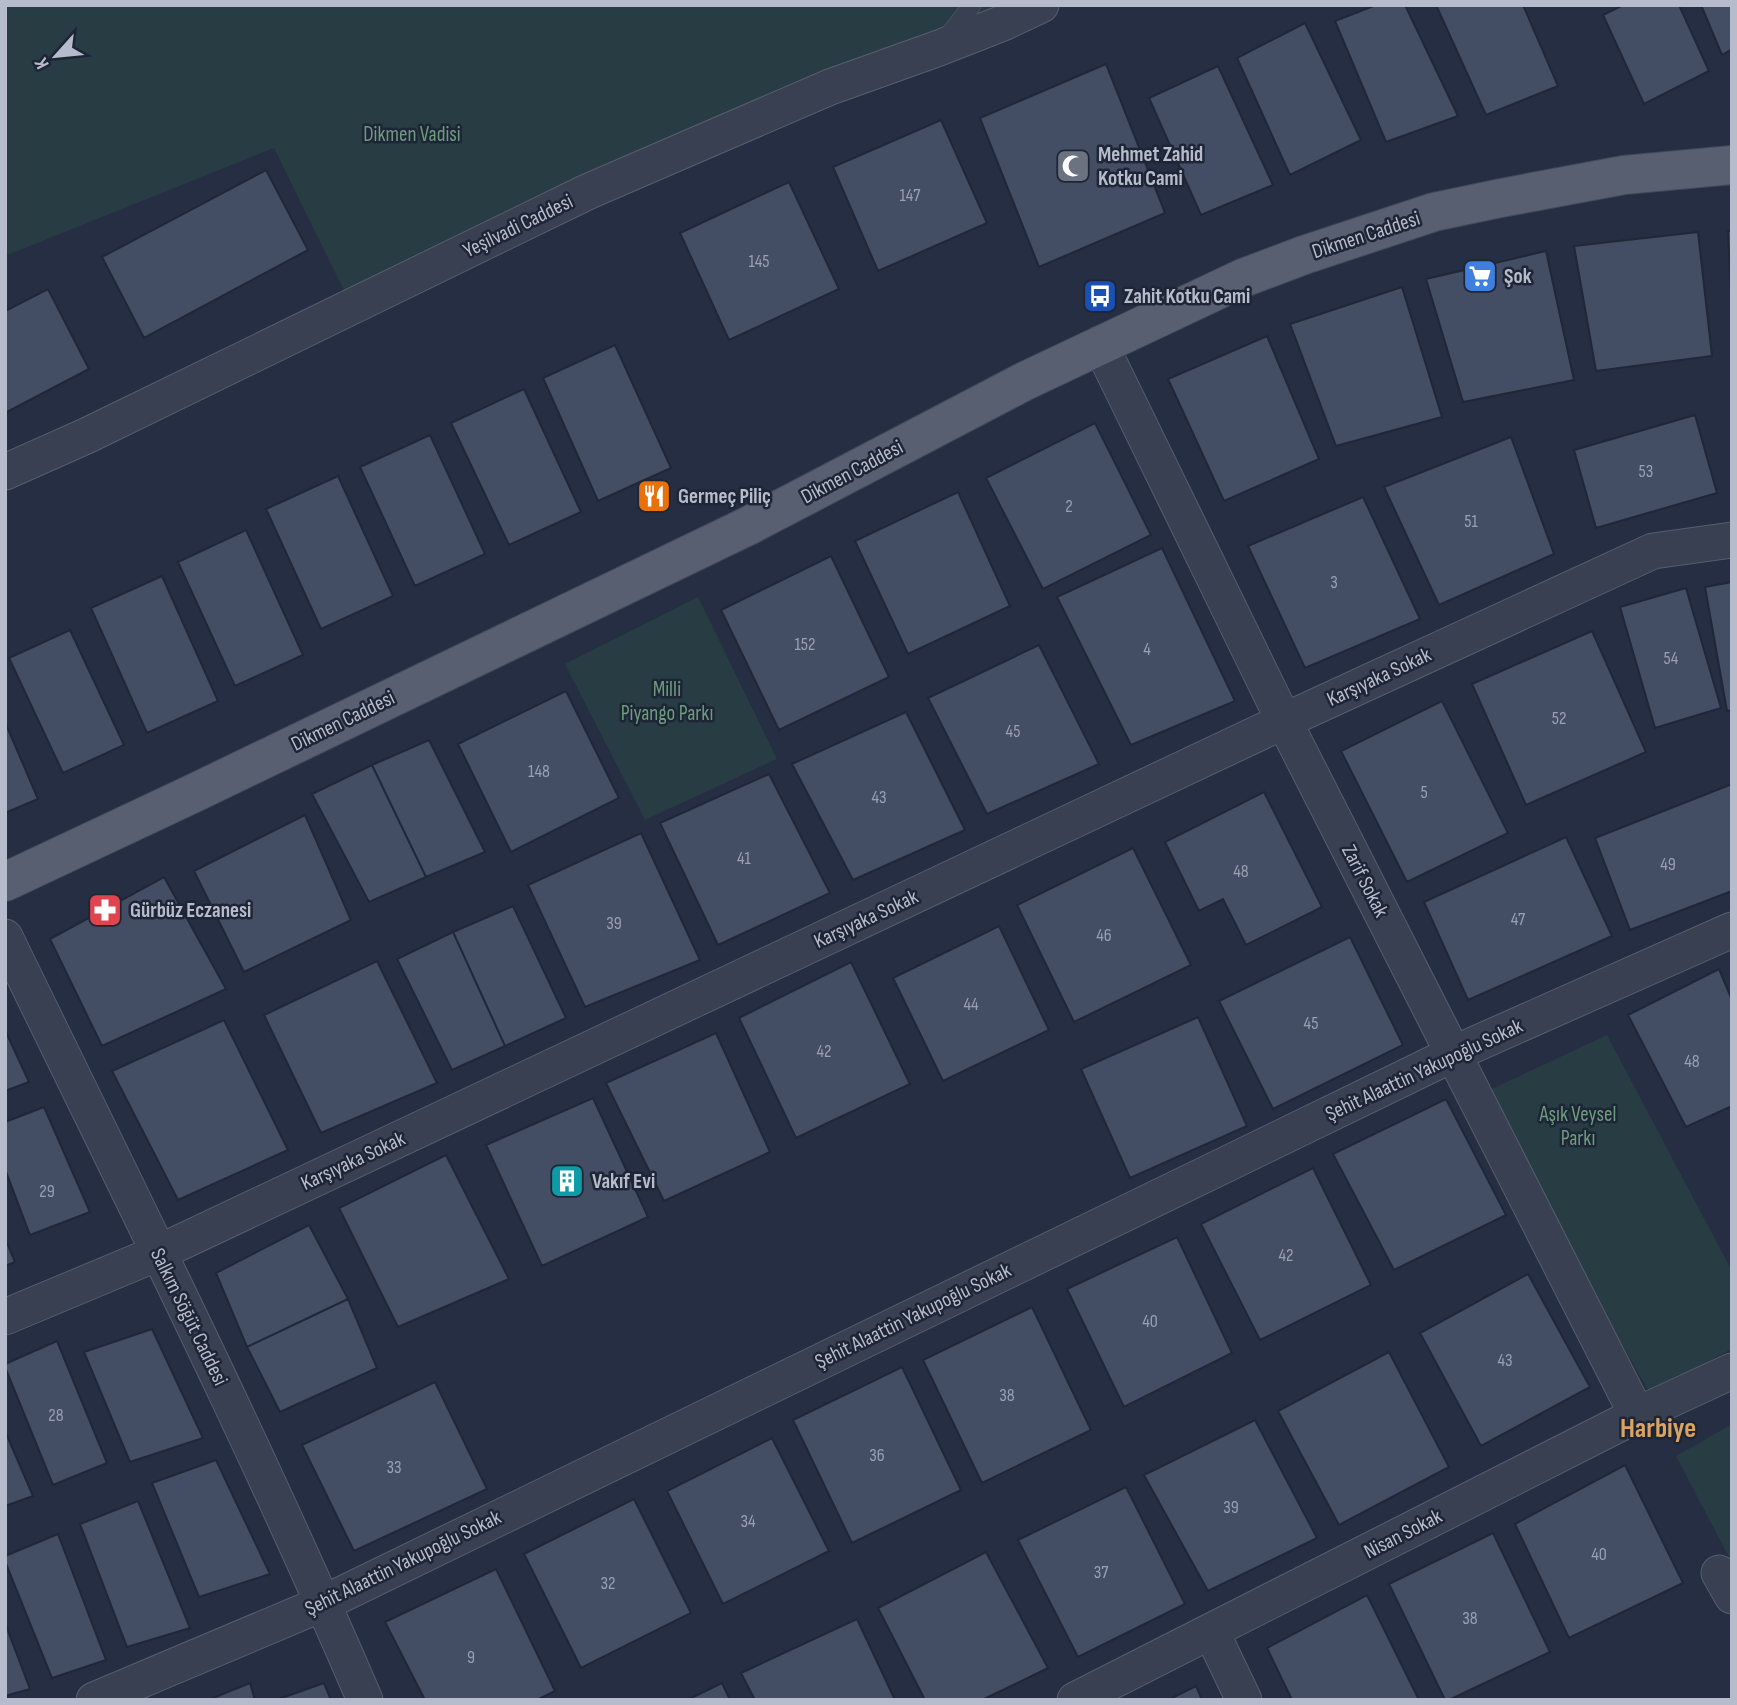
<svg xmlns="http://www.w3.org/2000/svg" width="1737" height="1705" font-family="'Sofia Sans Condensed',sans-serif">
	<rect width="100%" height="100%" fill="#252e42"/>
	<path fill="#273c43" d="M5,5h1036l-689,302 -78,-159 -269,108z
		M698,597l79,162 -132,61 -80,-156z
		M1607,1035l125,236v78l-83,43 -168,-298z
		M1732,1424v139l-56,-107z"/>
	<path fill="#434d64" stroke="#202738" stroke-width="2" d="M1376,5h29l53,111 -72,26 -51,-121z
		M1436,5h87l35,81 -72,29z
		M1623,5h56l30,66 -65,33 -41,-89z
		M1701,5h31v44l-10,6z
		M1305,23l56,117 -71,35 -53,-117z
		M1106,64l59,149 -126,54 -59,-149z
		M1218,66l55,119 -72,30 -52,-117z
		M941,120l46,103 -109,48 -45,-104z
		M266,170l42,80 -164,88 -42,-81z
		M789,182l50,107 -110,51 -49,-107z
		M1728,231h4v84z
		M1698,232l14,124 -116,15 -22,-125z
		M1546,251l28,129 -111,22 -37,-123z
		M1402,287l40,130 -106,29 -46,-122z
		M48,289l41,80 -84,44v-102z
		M1267,336l52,123 -95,42 -56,-122z
		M615,345l56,123 -73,33 -55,-123z
		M524,389l57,123 -72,33 -58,-122z
		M1695,415l22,78 -121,35 -22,-78z
		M1095,423l56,112 -108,54 -57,-111z
		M430,435l55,119 -70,32 -55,-119z
		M1511,437l43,117 -115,51 -55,-118z
		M338,476l55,120 -72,33 -55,-120z
		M958,492l52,114 -102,48 -53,-113z
		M1363,497l57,122 -115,49 -57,-122z
		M246,530l57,125 -68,31 -57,-124z
		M1162,548l73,153 -104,44 -74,-148z
		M831,556l58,121 -110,53 -58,-120z
		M162,576l56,125 -71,32 -56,-125z
		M1732,582v128l-5,1 -22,-124z
		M1686,588l35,120 -66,20 -35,-121z
		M70,630l54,115 -61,28 -54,-115z
		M1592,631l54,121 -120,53 -54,-121z
		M1039,645l60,119 -112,50 -59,-116z
		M566,691l53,107 -108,54 -53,-108z
		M1442,701l66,132 -101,49 -66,-131z
		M906,712l59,118 -112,50 -61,-116z
		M5,722l33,77 -33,14z
		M429,740l56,112 -59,25 -54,-112z
		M372,765l54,112 -57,25 -57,-108z
		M769,774l61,119 -112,52 -58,-122z
		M1732,784v107l-102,39 -35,-92z
		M1264,792l58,115 -76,38 -23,-46 -24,12 -34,-69z
		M305,815l46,105 -107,52 -50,-101z
		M641,833l59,127 -115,47 -57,-122z
		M1566,837l46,99 -144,64 -44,-98z
		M1133,848l58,117 -117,57 -57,-117z
		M164,877l62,112 -124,57 -52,-107z
		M513,906l53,112 -61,28 -52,-114z
		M999,926l50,104 -106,51 -50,-103z
		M453,932l52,114 -53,24 -55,-111z
		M1350,937l53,108 -130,64 -54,-108z
		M377,961l60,122 -116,50 -57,-118z
		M851,962l59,122 -114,54 -57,-120z
		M1719,969l13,31v106l-46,21 -58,-112z
		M1198,1017l49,109 -117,52 -49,-109z
		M224,1020l64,130 -110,50 -66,-129z
		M5,1030l24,52 -24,9z
		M716,1033l54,119 -106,49 -58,-118z
		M593,1098l55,119 -106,49 -56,-121z
		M1446,1099l60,116 -112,55 -61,-116z
		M44,1107l46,105 -60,23 -25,-66v-47z
		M446,1155l63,124 -111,48 -59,-119z
		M1313,1168l58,117 -111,55 -59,-116z
		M309,1225l39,74 -101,48 -31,-74z
		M1177,1237l55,116 -108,54 -57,-118z
		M5,1238l10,24 -10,4z
		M1528,1274l62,113 -109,59 -61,-113z
		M348,1299l29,69 -97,44 -33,-65z
		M1032,1307l59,123 -109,53 -59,-123z
		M152,1329l51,109 -73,24 -46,-110z
		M57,1341l50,122 -54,22 -48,-118v-3z
		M1389,1352l60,115 -110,58 -61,-114z
		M902,1367l59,123 -109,53 -59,-123z
		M435,1382l52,107 -133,62 -52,-106z
		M1255,1420l62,118 -109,53 -64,-116z
		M5,1431l28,65 -28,10z
		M772,1438l57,113 -106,53 -56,-113z
		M216,1460l54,114 -71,23 -47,-114z
		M1625,1465l58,118 -114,55 -54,-114z
		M1126,1487l59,117 -107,53 -60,-117z
		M634,1499l57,114 -110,55 -57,-114z
		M138,1501l52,127 -63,19 -47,-123z
		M1493,1533l57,119 -101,48h-4l-56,-116z
		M58,1534l48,126 -54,18 -47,-117v-5z
		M986,1552l62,116 -66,32h-57l-47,-92z
		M496,1569l59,122 -18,9h-112l-40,-78z
		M1367,1595l52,105h-127l-25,-52z
		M857,1619l38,81h-140l-14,-27z
		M5,1623l25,66 -25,7z
		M250,1683l5,17h-47z
		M324,1683l7,17h-55z
		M722,1683l8,17h-43z
		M1196,1686l6,14h-34z"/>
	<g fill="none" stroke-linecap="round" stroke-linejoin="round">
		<g stroke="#575e6e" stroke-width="19">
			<path id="lane" d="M946,39l26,-34"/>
		</g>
		<g stroke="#575e6e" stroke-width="37">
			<path id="street" d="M1100,344l184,377 353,694
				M5,472l81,-36 501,-244 243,-105 109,-39 64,-25 38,-18
				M5,937c123,253 249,504 360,763
				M5,1317l153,-64 1126,-532 369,-170 79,-11
				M1719,1573l13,23
				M1211,1631l33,69
				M94,1700l230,-97 1129,-549 279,-124
				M1075,1700l562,-285 95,-44"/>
		</g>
		<g stroke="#43495a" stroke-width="40">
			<path id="primary" d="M5,882l187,-88 556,-268 277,-145 218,-103 61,-23 130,-43 67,-14 123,-23 108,-10"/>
		</g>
		<use href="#lane" stroke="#394051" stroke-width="18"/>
		<use href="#street" stroke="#394051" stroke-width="35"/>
		<use href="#primary" stroke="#575f71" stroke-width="38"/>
	</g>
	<defs>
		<g id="mosque-square" transform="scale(1.75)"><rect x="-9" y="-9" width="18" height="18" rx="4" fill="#6b7280" stroke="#1e2536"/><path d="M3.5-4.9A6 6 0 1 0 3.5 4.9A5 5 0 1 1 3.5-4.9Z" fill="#fff"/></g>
		<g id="supermarket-square" transform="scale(1.75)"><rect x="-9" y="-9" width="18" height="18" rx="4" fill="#3f7fe0" stroke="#1e2536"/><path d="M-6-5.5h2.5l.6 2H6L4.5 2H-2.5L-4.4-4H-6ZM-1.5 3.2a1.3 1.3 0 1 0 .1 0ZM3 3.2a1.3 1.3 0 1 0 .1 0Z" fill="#fff"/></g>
		<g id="bus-square" transform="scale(1.75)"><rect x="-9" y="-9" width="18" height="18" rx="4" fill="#1a4fb4" stroke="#1e2536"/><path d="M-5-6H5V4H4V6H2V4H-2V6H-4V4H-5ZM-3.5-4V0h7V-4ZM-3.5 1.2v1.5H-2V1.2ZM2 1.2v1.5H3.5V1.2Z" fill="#fff"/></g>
		<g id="restaurant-square" transform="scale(1.75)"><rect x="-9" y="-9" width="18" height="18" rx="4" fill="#e8710a" stroke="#1e2536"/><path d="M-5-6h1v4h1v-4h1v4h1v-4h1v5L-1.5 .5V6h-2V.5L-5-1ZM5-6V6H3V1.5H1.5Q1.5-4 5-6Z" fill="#fff"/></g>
		<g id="pharmacy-square" transform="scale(1.75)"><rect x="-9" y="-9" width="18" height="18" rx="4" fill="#e0444e" stroke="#1e2536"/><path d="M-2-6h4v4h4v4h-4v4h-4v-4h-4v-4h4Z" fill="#fff"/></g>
		<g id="building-square" transform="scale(1.75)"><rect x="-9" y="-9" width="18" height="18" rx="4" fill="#0f9aa8" stroke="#1e2536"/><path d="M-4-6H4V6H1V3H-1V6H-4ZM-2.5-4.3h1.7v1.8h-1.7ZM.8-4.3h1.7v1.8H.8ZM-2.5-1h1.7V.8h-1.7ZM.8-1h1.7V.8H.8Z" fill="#fff"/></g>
	</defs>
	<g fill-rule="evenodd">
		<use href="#mosque-square" x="1073" y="166"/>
		<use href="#supermarket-square" x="1480" y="276"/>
		<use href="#bus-square" x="1100" y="296"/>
		<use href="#restaurant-square" x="654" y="496"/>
		<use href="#pharmacy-square" x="105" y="910"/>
		<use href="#building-square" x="567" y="1181"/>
	</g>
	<g text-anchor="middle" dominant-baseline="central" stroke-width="5" stroke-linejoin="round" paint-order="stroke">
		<g font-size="18" fill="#99a0b1">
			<text x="910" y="195">147</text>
			<text x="759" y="261">145</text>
			<text x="1646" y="471">53</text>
			<text x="1069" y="506">2</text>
			<text x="1471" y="521">51</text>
			<text x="1334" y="582">3</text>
			<text x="805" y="644">152</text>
			<text x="1147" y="649">4</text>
			<text x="1671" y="658">54</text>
			<text x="1559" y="718">52</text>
			<text x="1013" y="731">45</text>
			<text x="539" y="771">148</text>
			<text x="1424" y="792">5</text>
			<text x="879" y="797">43</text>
			<text x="744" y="858">41</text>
			<text x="1668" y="864">49</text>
			<text x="1241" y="871">48</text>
			<text x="1518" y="919">47</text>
			<text x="614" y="923">39</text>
			<text x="1104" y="935">46</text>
			<text x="971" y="1004">44</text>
			<text x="1311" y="1023">45</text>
			<text x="824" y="1051">42</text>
			<text x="1692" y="1061">48</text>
			<text x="47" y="1191">29</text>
			<text x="1286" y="1255">42</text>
			<text x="1150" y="1321">40</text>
			<text x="1505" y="1360">43</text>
			<text x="1007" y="1395">38</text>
			<text x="56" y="1415">28</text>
			<text x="877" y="1455">36</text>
			<text x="394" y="1467">33</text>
			<text x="1231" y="1507">39</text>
			<text x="748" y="1521">34</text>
			<text x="1599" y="1554">40</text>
			<text x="1101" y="1572">37</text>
			<text x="608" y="1583">32</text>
			<text x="1470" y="1618">38</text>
			<text x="471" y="1657">9</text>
		</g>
		<g font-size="21" fill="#6c9d7c" stroke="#1e2536">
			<text x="412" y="134">Dikmen Vadisi</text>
			<text x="667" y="689">Milli<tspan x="667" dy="24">Piyango Parkı</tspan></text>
			<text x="1578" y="1114">Aşık Veysel<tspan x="1578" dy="24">Parkı</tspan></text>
		</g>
		<g font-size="21" font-weight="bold" fill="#b6bccb" stroke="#1e2536" text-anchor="start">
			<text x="1098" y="154">Mehmet Zahid<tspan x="1098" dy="24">Kotku Cami</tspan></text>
			<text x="1504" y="276">Şok</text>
			<text x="1124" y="296">Zahit Kotku Cami</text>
			<text x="678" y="496">Germeç Piliç</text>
			<text x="130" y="910">Gürbüz Eczanesi</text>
			<text x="592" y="1181">Vakıf Evi</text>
		</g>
		<g font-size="21" fill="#b6bccb" stroke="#1e2536">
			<text transform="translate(518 226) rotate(-26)">Yeşilvadi Caddesi</text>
			<text transform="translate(1366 235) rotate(-18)">Dikmen Caddesi</text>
			<text transform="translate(852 472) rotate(-28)">Dikmen Caddesi</text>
			<text transform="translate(1379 677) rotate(-25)">Karşıyaka Sokak</text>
			<text transform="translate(343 721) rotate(-26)">Dikmen Caddesi</text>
			<text transform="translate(1365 881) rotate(63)">Zarif Sokak</text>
			<text transform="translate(866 919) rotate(-25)">Karşıyaka Sokak</text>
			<text transform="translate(1424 1070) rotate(-25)">Şehit Alaattin Yakupoğlu Sokak</text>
			<text transform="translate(353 1161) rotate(-25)">Karşıyaka Sokak</text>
			<text transform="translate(913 1316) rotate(-26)">Şehit Alaattin Yakupoğlu Sokak</text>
			<text transform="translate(189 1317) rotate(64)">Salkım Söğüt Caddesi</text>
			<text transform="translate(1403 1534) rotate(-27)">Nisan Sokak</text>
			<text transform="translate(403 1563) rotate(-26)">Şehit Alaattin Yakupoğlu Sokak</text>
		</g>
		<g font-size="28" font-weight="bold" fill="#daa362" stroke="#1e2536">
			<text x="1658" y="1428">Harbiye</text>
		</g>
	</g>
	<rect width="1737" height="1705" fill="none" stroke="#b6bccb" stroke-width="14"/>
	<g transform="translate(56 56) rotate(243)" stroke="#1e2536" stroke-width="5" paint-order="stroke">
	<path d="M0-5L12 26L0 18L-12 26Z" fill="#b6bccb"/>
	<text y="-10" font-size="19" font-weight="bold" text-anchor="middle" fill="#b6bccb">K</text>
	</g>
</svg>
